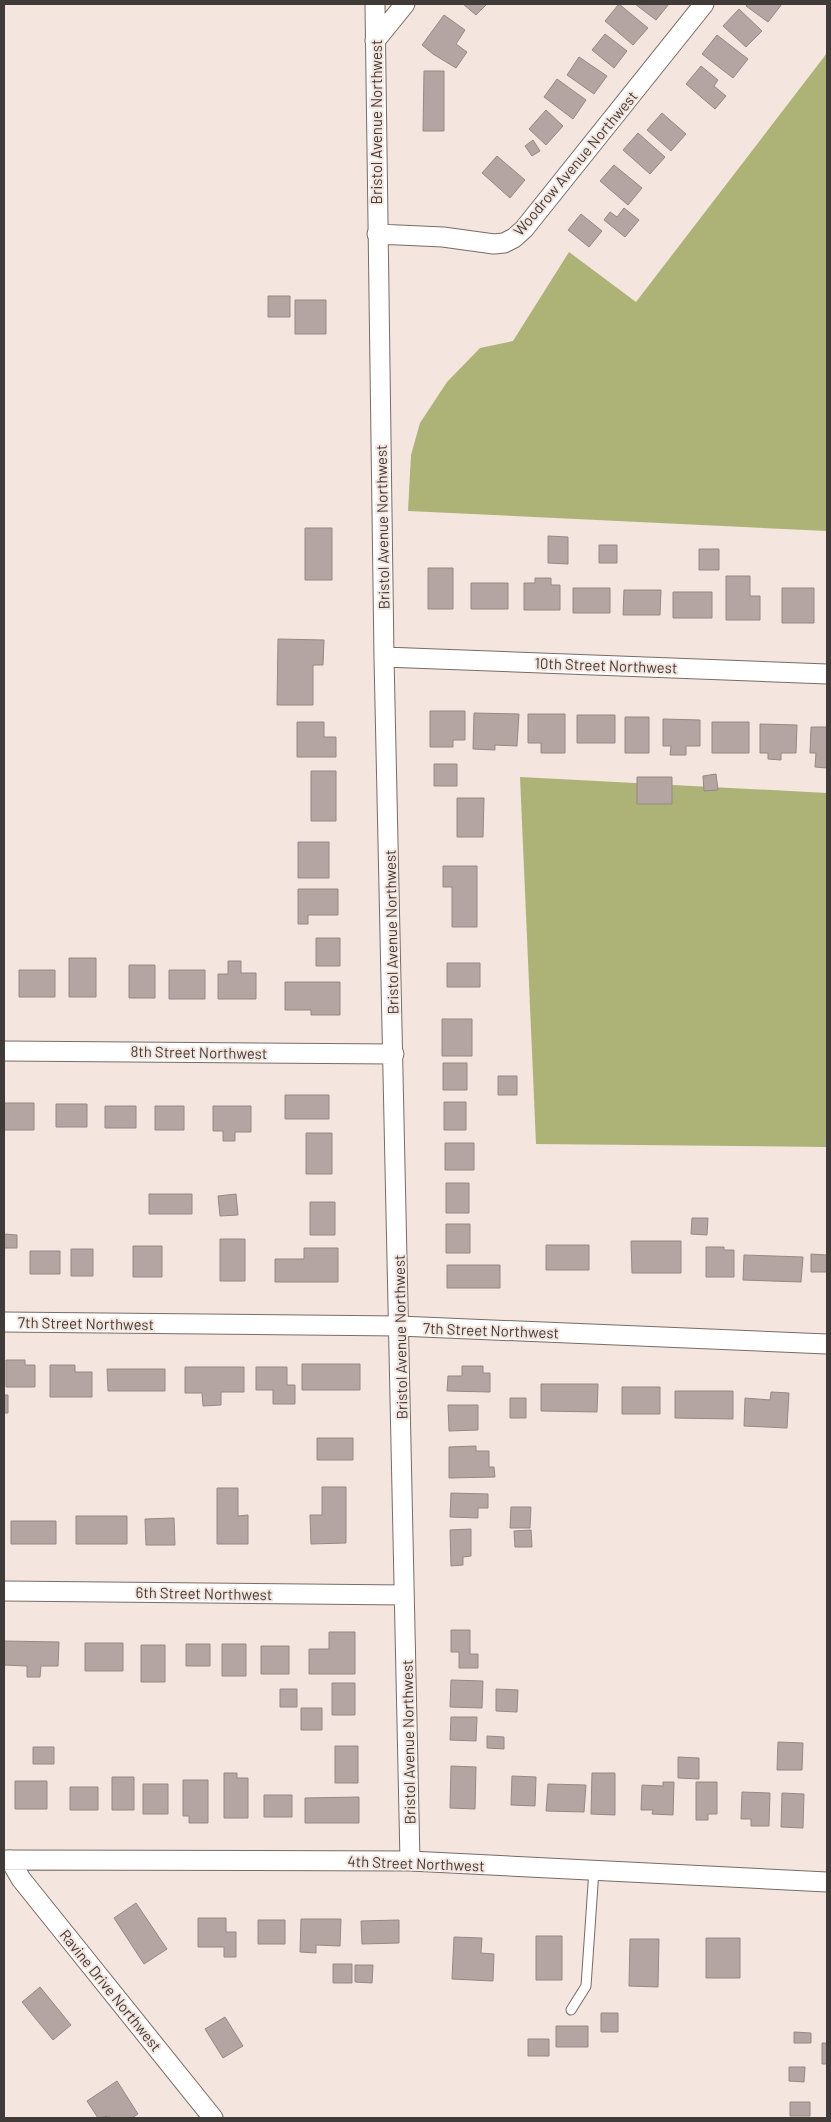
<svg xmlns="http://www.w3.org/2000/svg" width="831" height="2122" font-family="Barlow,sans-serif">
	<rect width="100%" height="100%" fill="#f4e5de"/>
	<path fill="#adb376" d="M827,53v478l-419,-20 3,-56 9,-32 27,-41 33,-34 33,-7 56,-89 67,50z
		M520,777l307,16v354l-291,-3z"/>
	<path fill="#b4a5a2" stroke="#968885" d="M463,4h24l-11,11z
		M619,4l29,24 -15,17 -28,-24z
		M635,4h34l-13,16z
		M747,4h35l-14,18 -22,-16z
		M739,9l23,22 -16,16 -23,-21z
		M444,15l21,15 -9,14 11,8 -11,16 -23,-14 -11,-9z
		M605,34l22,17 -13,17 -22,-18z
		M717,35l31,24 -15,19 -31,-24z
		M579,57l28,19 -13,18 -27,-19z
		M701,66l17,14 -4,6 12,10 -11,13 -29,-25z
		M424,71h20v60h-21z
		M557,79l29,21 -13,19 -29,-22z
		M546,110l17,16 -17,19 -17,-16z
		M662,113l24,21 -15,17 -24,-21z
		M638,133l27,24 -15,17 -27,-24z
		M533,140l7,11 -8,5 -7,-10z
		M497,156l28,24 -15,18 -28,-25z
		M614,165l28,23 -14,17 -28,-24z
		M624,208l15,12 -14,17 -21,-17 6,-8 7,5z
		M581,214l21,17 -13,16 -21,-17z
		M268,296h22v21h-22z
		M295,300h31v34h-31z
		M305,528h27v52h-27z
		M548,536l20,1v27l-20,-1z
		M599,545h18v18h-18z
		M699,549h20v21h-20z
		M428,568h25v41h-25z
		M726,576h24v20h10v24h-34z
		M535,578h16v7h9v25h-36v-27h11z
		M471,583h37v26h-37z
		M573,588h37v25h-37z
		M782,588h32v35h-32z
		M624,590h37l-1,25h-37z
		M673,592h39v26h-39z
		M278,639l46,1 -1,25h-10v40h-36z
		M430,711h35v29h-12v7h-23z
		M474,713l45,1 -2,32 -22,-1v5l-22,-1z
		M528,714h37v39h-24v-10h-13z
		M577,715h38v28h-38z
		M625,717h24v36h-24z
		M663,719l37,1v26h-14v9h-16l1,-9h-8z
		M297,722h27v15h12v20h-39z
		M712,722h37v31h-37z
		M760,724l37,1 -1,28h-15v7l-13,-1v-6h-8z
		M811,727h16v41l-12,-1 1,-14h-6z
		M434,764h23v22h-23z
		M311,771h25v50h-25z
		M716,774l2,16 -14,1 -1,-15z
		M637,777h35v27h-35z
		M457,798h27l-1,39h-26z
		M298,842h31v36h-31z
		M443,866h34v61h-25v-40h-9z
		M298,889h40v26h-30v9h-10z
		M316,938h24v28h-24z
		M69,958h27v39h-27z
		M228,961h13v12h15v26h-38v-25h10z
		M447,963h33v24h-33z
		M129,965h26v33h-26z
		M19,970h36v27h-36z
		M169,970h36v29h-36z
		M285,982h55v33h-29v-5h-26z
		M442,1019h30v37h-30z
		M443,1063h24v27h-24z
		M498,1076h19v19h-19z
		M285,1095h44v24h-44z
		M444,1102h22v28h-22z
		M4,1103h30v27h-30z
		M56,1104h31v23h-31z
		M105,1106h31v22h-31z
		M155,1106h29v24h-29z
		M213,1106h38v26h-16v9h-12v-10h-10z
		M306,1133h26v41h-26z
		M445,1143h29v27h-29z
		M446,1183h23v30h-23z
		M149,1194h43v20h-43z
		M236,1194l2,21 -18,1 -2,-20z
		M310,1202h25v33h-25z
		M692,1218h16l-1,17 -16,-1z
		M446,1224h24v29h-24z
		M4,1234l13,1v13h-13z
		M220,1239h25v42h-25z
		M631,1241h50v32h-49z
		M546,1245h43v25h-43z
		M133,1246h29v31h-29z
		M706,1247h18v3h10v27h-28z
		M304,1248h34v34h-63v-23h29z
		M71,1249h22v27h-22z
		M30,1251h30v23h-30z
		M811,1254l16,1v17h-16z
		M744,1255l59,2 -2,25 -58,-2z
		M447,1265h53v23h-53z
		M6,1360h19v5h10v22h-29z
		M302,1364h58v26h-58z
		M50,1365h25v7h17v25h-42z
		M462,1366h21v7h7v19l-43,-1 1,-15h14z
		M185,1367h59v25h-23v13l-18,1 -1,-13h-17z
		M256,1367h31v18h8v19h-22v-14h-17z
		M107,1369h58v22h-57z
		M541,1384h57l-1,28 -56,-1z
		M622,1387h38v27h-38z
		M675,1391h58v28l-58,-1z
		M771,1392l18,1 -2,35 -43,-2 1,-28 25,2z
		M4,1395h4v18h-4z
		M510,1398h16v20h-16z
		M448,1405h30v25l-29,1z
		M317,1438h36v22h-36z
		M476,1446v5h13v16h5l1,10 -46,1v-31z
		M322,1487h24v56l-35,1 -1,-29h12z
		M217,1488h21v28l10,-1v29h-31z
		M451,1493l37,1v14h-10v10l-28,-1z
		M511,1507h20l-1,21h-20z
		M76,1516h51v28h-51z
		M174,1518l1,27h-29l-1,-26z
		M11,1521h45v23h-45z
		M471,1529v27l-8,1v8l-12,1 -1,-36z
		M531,1530l1,17h-17l-1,-16z
		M451,1630h19v24h8v14h-19v-16h-8z
		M329,1632h26v42h-46v-25h20z
		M4,1641l55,1 -1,24h-17l-1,11h-13v-11l-23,-1z
		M85,1643h38v28h-38z
		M186,1644h24v22h-24z
		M222,1644h24v32h-24z
		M141,1645h24v37h-24z
		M261,1646h28v28h-28z
		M451,1680l32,1 -1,27 -32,-1z
		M332,1683h23v32h-23z
		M280,1689h17v18h-17z
		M496,1689l22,1 -1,22 -21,-1z
		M301,1708h21v22h-21z
		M451,1717h26l-1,24 -26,-1z
		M487,1736l17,1v12l-17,-1z
		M778,1742l25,1 -1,27h-25z
		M335,1746h23v37h-23z
		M33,1747h21v17h-21z
		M678,1757l21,1v21l-21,-1z
		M451,1766l25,1 -1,42 -25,-1z
		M224,1773h13v5h11v40h-24z
		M592,1773h23v42l-24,-1z
		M512,1776l24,1 -1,29 -24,-1z
		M112,1777h22v33h-22z
		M183,1780h25v43h-19v-7h-6z
		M15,1781h32v28h-32z
		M663,1782h11l-1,33 -21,-1 1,-4h-12l1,-25 21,1z
		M696,1782h21v32h-9v6h-12z
		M143,1784h25v30h-25z
		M548,1784l38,1 -2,27 -38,-1z
		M70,1787h28v23h-28z
		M742,1792l28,1 -1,33h-18v-7h-10z
		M782,1793l22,1 -1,34 -22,-1z
		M264,1795h28v22h-28z
		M359,1797v26h-54v-25z
		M136,1903l31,46 -23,15 -30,-46z
		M198,1918h28v14h10v25h-12v-10h-26z
		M301,1919h40l-1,27 -24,-1v8l-16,-1z
		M258,1920h27v24h-27z
		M399,1920v23l-37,1 -1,-23z
		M536,1936h26v44h-26z
		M454,1937l28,1 -1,15 13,1 -1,27 -41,-2z
		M706,1938h34v40h-34z
		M630,1939h29l-1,48 -29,-1z
		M333,1964h19v19h-19z
		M355,1965h18l-1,18 -17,-1z
		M40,1987l31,38 -18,15 -31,-38z
		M601,2013h17v19h-17z
		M225,2017l18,29 -20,12 -18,-29z
		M556,2026h32v21h-32z
		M794,2032l17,1v10h-17z
		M528,2039h21v17h-21z
		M822,2043h5v21h-5z
		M789,2067h16l-1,15 -15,-1z
		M117,2081l21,33 -6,4h-21l-2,-2 -11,2 -11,-17z
		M790,2102h20v14h-20z"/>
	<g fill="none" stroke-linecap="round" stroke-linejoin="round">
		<g stroke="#786c66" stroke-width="11">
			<path id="lane" d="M571,2010l15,-24 8,-116"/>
		</g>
		<g stroke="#786c66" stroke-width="21">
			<path id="street" d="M375,4l9,653 26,1204
				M375,41l30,-37
				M377,234l66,3 51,7 10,-1 10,-5 10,-9 180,-225
				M384,657l443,17
				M4,1051l390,3
				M4,1322l395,4 428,18
				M4,1591l400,4
				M4,1860l406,1 417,21
				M10,1860l11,19 192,239"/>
		</g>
		<use href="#lane" stroke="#fff" stroke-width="9"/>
		<use href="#street" stroke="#fff" stroke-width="19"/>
	</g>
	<g text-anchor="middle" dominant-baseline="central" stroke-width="4" stroke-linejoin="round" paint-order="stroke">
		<g font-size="15" fill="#403b38" stroke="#f4e5de">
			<text transform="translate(376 122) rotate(-90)">Bristol Avenue Northwest</text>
			<text transform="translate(575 163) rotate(-50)">Woodrow Avenue Northwest</text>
			<text transform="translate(382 527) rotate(-91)">Bristol Avenue Northwest</text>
			<text transform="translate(606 665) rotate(2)">10th Street Northwest</text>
			<text transform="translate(391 932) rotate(-91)">Bristol Avenue Northwest</text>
			<text transform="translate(199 1052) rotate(1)">8th Street Northwest</text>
			<text transform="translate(86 1323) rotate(1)">7th Street Northwest</text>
			<text transform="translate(491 1330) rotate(2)">7th Street Northwest</text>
			<text transform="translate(400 1337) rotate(-91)">Bristol Avenue Northwest</text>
			<text transform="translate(204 1593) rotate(1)">6th Street Northwest</text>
			<text transform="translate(408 1742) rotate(-91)">Bristol Avenue Northwest</text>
			<text transform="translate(416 1863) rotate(2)">4th Street Northwest</text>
			<text transform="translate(111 1990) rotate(51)">Ravine Drive Northwest</text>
		</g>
	</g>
	<rect width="831" height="2122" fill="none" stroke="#403b38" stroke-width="10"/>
</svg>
